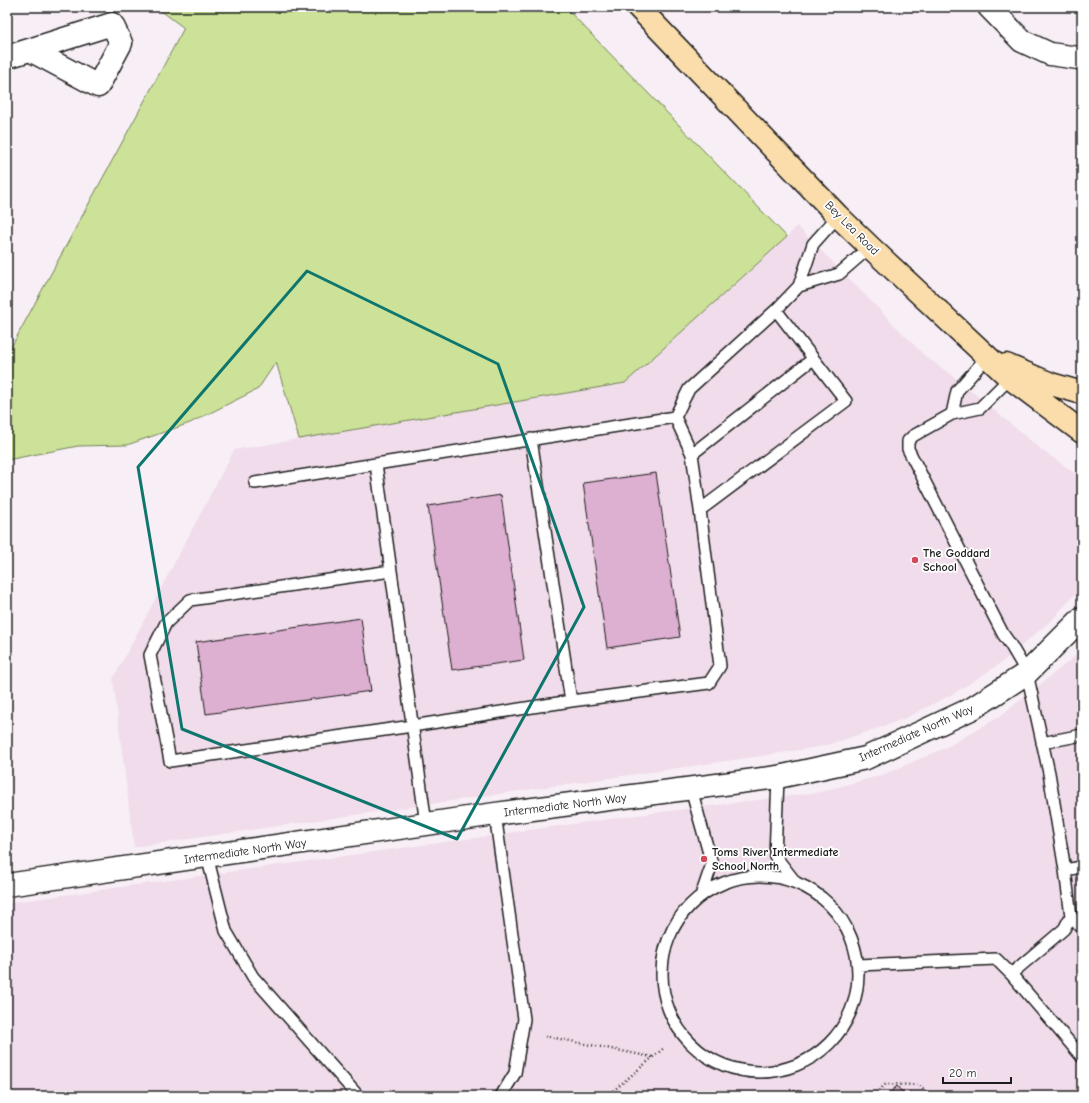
<svg xmlns="http://www.w3.org/2000/svg" width="1089" height="1103" font-family="'Comic Neue',sans-serif">
	<rect width="100%" height="100%" fill="#f8eff6"/>
	<filter id="ink" filterUnits="userSpaceOnUse"><feTurbulence type="fractalNoise" baseFrequency=".025" numOctaves="2"/><feDisplacementMap in="SourceGraphic" scale="8" xChannelSelector="R" yChannelSelector="G"/><feConvolveMatrix kernelMatrix="1 2 1 2 8 2 1 2 1" color-interpolation-filters="sRGB"/></filter>
	<g filter="url(#ink)">
		<path fill="#f0dceb" d="M797,226l129,131 26,18 91,76 39,27v108l-29,33 -52,44 -43,28 -52,27 -36,13 -46,15 -56,9 -634,92 -21,-168 121,-229 391,-67 162,-146z
			M1082,651v445h-1075v-193l638,-89 175,-22 65,-18 62,-27 52,-30z"/>
		<path fill="#cbe298" stroke="#747f5a" d="M156,7h409l222,230 -162,146 -326,56 -23,-77 -18,27 -68,34 -63,22 -49,1 -71,14v-102l1,-5 176,-325z"/>
		<path fill="#ddafd1" stroke="#1c1c1c" d="M656,473l24,164 -73,11 -24,-165z
			M501,495l23,165 -72,10 -24,-164z
			M361,618l10,73 -165,23 -10,-72z
			M897,1086l4,5 9,1 3,4h-27z"/>
		<g fill="none" stroke-linecap="round" stroke-linejoin="round">
			<g stroke="#1c1c1c" stroke-width="14">
				<path id="service" d="M799,286l40,-12 31,-27
					M1010,378l-30,30 -28,6 -39,22 -5,5v8l95,185 7,10 17,29 22,100 16,97 6,46 11,12
					M952,414l5,-23 30,-34
					M675,417l17,37 8,56
					M531,439l40,262
					M692,454l121,-95
					M376,464l15,107 -201,29 -24,23 -16,32 20,106 242,-35 159,-25 138,-18 11,-17 -20,-156 146,-109 -70,-91
					M255,483l420,-66 14,-28 87,-79 23,-24 14,-42 25,-28
					M391,571l35,253
					M1042,743l40,-8
					M778,777l-3,79 21,27
					M691,789l21,75 -10,29
					M495,814l29,205 -9,54 -14,23
					M207,856l19,75 27,46 105,119
					M1065,870l17,-3
					M662 974a98 98 0 1 1 196 0a98 98 0 1 1-196 0Z
					M858,965l138,-6 15,15 71,83
					M1011,974l53,-45 7,-13"/>
			</g>
			<g stroke="#1c1c1c" stroke-width="25">
				<path id="minor" d="M989,7l33,34 28,13 28,4 4,-1
					M7,57l105,-33 9,19 -23,43 -68,-36"/>
			</g>
			<g stroke="#1c1c1c" stroke-width="25">
				<path id="tertiary" d="M7,885l488,-71 283,-37 88,-19 107,-50 54,-35 55,-55"/>
			</g>
			<g stroke="#1c1c1c" stroke-width="25">
				<path id="primary" d="M638,7l200,209 32,31 140,131 72,54
					M1006,365l45,19 31,9"/>
			</g>
			<path stroke="#1c1c1c" stroke-width="2.5" stroke-dasharray="1 3" stroke-linecap="butt" d="M545,1036l107,21
				M790,1090l26,6
				M607,1096l58,-49
				M873,1096l13,-12 33,1 10,11"/>
			<use href="#service" stroke="#fff" stroke-width="11"/>
			<use href="#minor" stroke="#fff" stroke-width="22"/>
			<use href="#tertiary" stroke="#fff" stroke-width="22"/>
			<use href="#primary" stroke="#faddab" stroke-width="22"/>
		</g>
	</g>
	<path fill="none" stroke="#0f766e" stroke-width="3" stroke-linejoin="round" d="M307,271l191,93 86,243 -127,232 -275,-110 -44,-262z"/>
	<g fill="#d1495b" stroke="#fff" stroke-width="1.5">
		<circle cx="915" cy="560" r="4"/>
		<circle cx="704" cy="859" r="4"/>
	</g>
	<g text-anchor="middle" dominant-baseline="central" stroke-width="3.5" stroke-linejoin="round" paint-order="stroke">
		<g font-size="12" fill="#1c1c1c" stroke="#fff">
			<text transform="translate(852 228) rotate(45)">Bey Lea Road</text>
			<text transform="translate(916 733) rotate(-24)">Intermediate North Way</text>
			<text transform="translate(565 805) rotate(-7)">Intermediate North Way</text>
			<text transform="translate(245 851) rotate(-8)">Intermediate North Way</text>
		</g>
		<g font-size="12" font-weight="bold" fill="#1c1c1c" stroke="#fff" text-anchor="start">
			<text x="923" y="553">The Goddard<tspan x="923" dy="14">School</tspan></text>
			<text x="712" y="852">Toms River Intermediate<tspan x="712" dy="14">School North</tspan></text>
		</g>
	</g>
	<rect width="1089" height="1103" fill="none" stroke="#fff" stroke-width="24"/>
	<rect x="12" y="12" width="1065" height="1079" fill="none" stroke="#1c1c1c" stroke-width="1.5" filter="url(#ink)"/>
	<path d="M943 1077v6h68v-6" fill="none" stroke="#1c1c1c" stroke-width="2"/>
	<text x="949" y="1077" font-size="12" fill="#1c1c1c" stroke="#ffffff" stroke-width="3" paint-order="stroke">20 m</text>
</svg>
